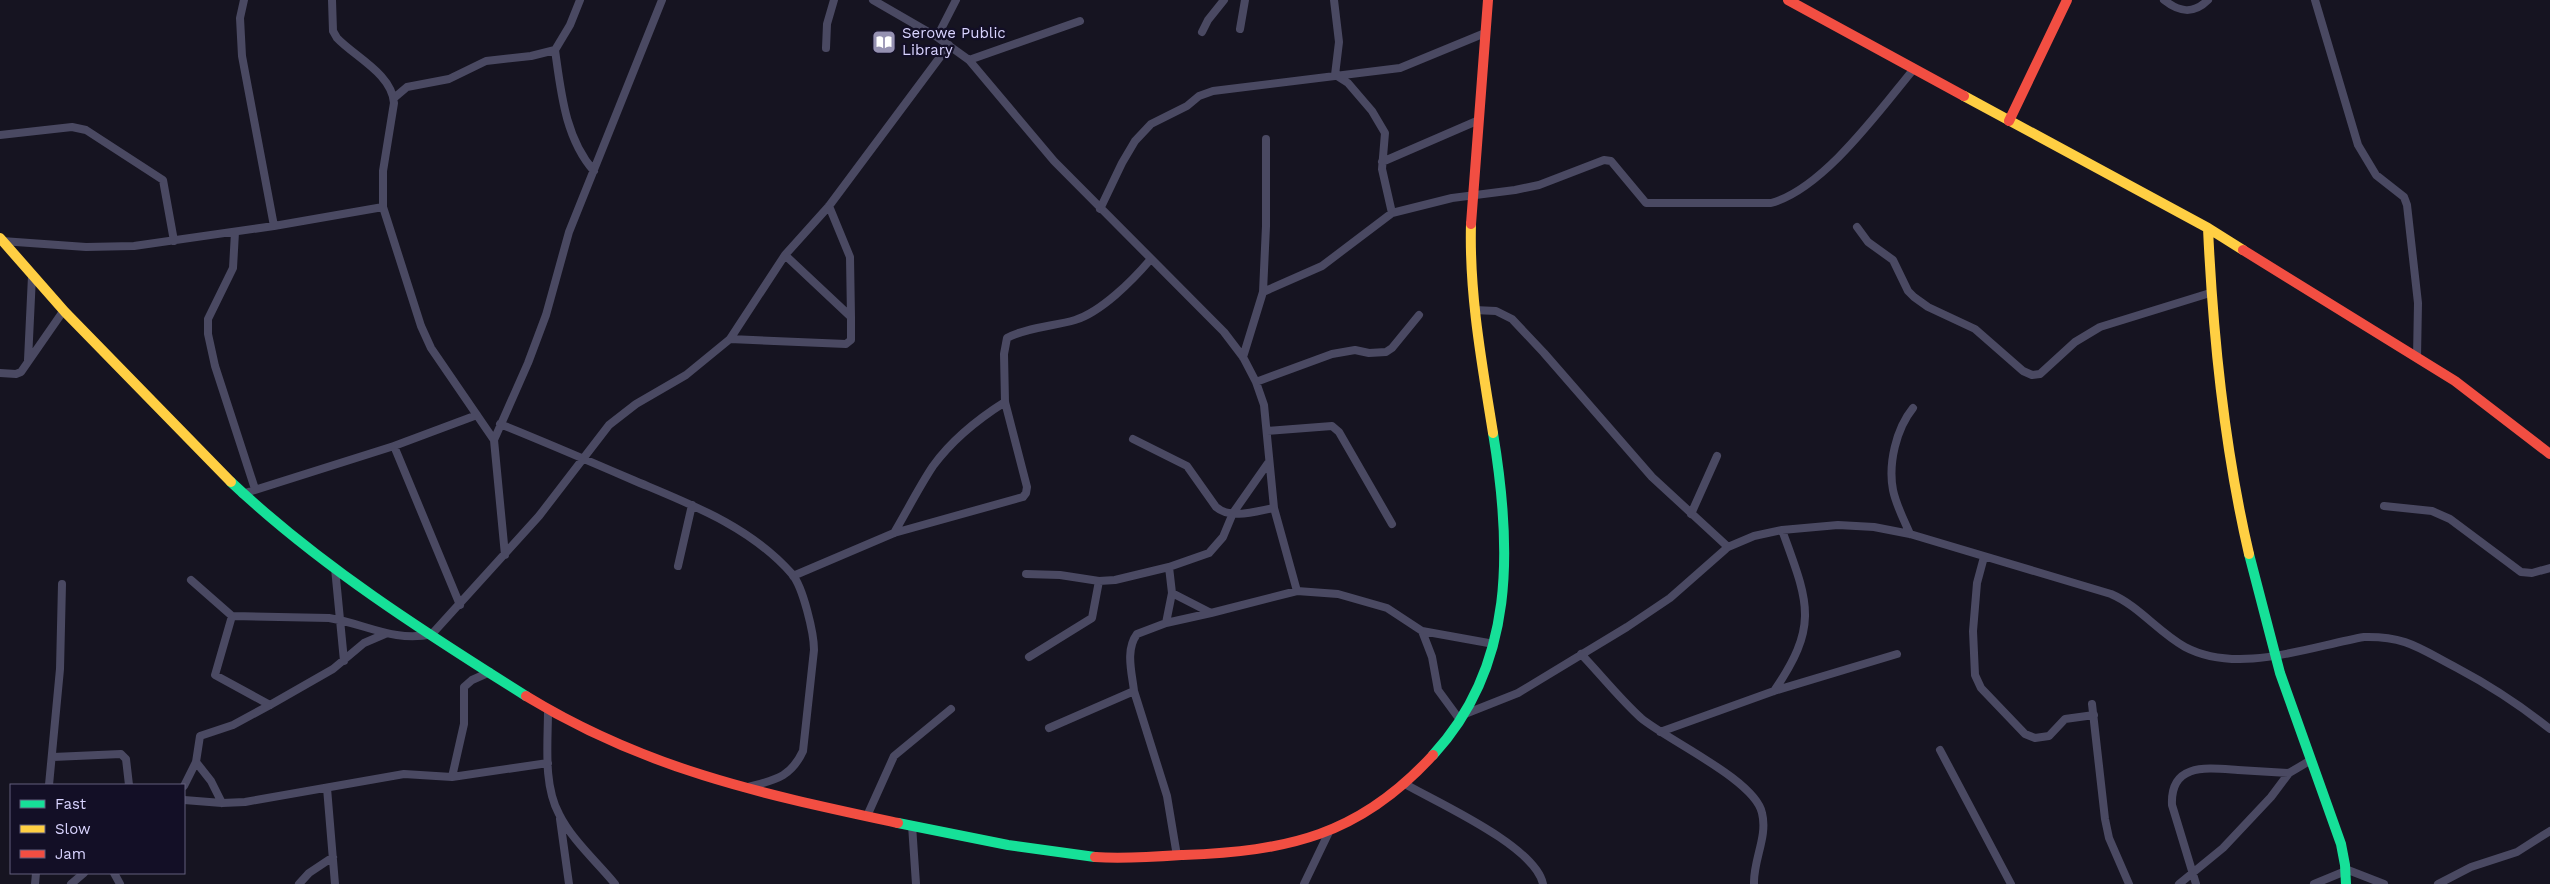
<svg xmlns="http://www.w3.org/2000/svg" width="2550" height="884" font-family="'Work Sans',sans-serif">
	<rect width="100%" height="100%" fill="#161421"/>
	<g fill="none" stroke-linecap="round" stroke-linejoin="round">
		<path stroke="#4a4962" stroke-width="8" d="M244,0l-4,18 2,38 32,170
			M332,0l1,31 4,7c18,19 55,36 57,65l-11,68v36l38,119 10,22 63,92
			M873,0l64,37 32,23 85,101 170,171 19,25 13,25 8,23 10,103 23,83
			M1334,0l5,42 -4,33
			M2164,0c15,12 29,15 44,0
			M2315,0l43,145 18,30 28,22 3,8 11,98 -1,54
			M1240,29l5,-29
			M1202,32l6,-12 16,-20
			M937,37l19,-37
			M826,48l1,-24 7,-24
			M555,50c6,42 10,88 39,121
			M969,60l111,-39
			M1337,76l11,7 24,28 13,22 -3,36 10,44
			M394,98l13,-11 42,-8 37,-18 45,-5 24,-6 15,-25 10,-25
			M0,135l72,-8 14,3 77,50 11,61
			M1382,162l97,-42
			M829,206l21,51 1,60
			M1100,209l22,-46 13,-22 16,-17 36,-18 12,-10 14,-5 187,-23 85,-35
			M1857,227l11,15 25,18 15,31 6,6 14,10 47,22 48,42 9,4 8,-1 35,-32 25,-15 110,-34
			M235,232l-2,36 -25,51v15l7,32 40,123
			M2,241l84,6 48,-1 140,-20 109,-19
			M1263,292l3,-66v-87
			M1474,310l22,1 16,8 32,34 108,124 76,70
			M730,339l116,5 5,-4v-23l-66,-62
			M1243,357l20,-65 59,-26 70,-53 60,-15 63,-8 24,-5 65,-25 7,1 35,42h125c52,-14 108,-92 142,-133
			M28,360l4,-84
			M0,373l16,1 5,-2 43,-62
			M1256,382l76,-28 23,-4 14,3 17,-1 6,-4 27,-33
			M500,424c45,18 89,37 133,56 57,24 117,46 159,94 11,13 22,59 22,76l-11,101c-13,28 -30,29 -58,37
			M1267,431l65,-5 7,6 53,92
			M1133,439l54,27 29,41c15,13 41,4 58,1
			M394,446l66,159
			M242,494l152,-48 83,-31
			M2384,506l48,5 18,8 71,53 11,1 18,-5
			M1691,514l26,-58
			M894,533c13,-22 25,-46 39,-67 19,-26 45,-47 72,-64
			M1910,534c-6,-14 -14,-29 -17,-44 -5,-26 3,-61 20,-82
			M505,555l-11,-115 34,-77 18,-48 23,-83 93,-232
			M1984,557l-7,26 -4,48 2,44 6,13 44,46 10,4 14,-2 16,-17 29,-4
			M678,566l14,-61
			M335,568l9,93
			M1026,574l34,1 39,6 16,-1 54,-13 40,-14 14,-16 10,-24 35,-50
			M793,576l101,-43 129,-36 3,-4 1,-6 -22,-85 -1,-48 3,-16c17,-10 48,-12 68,-18 26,-8 57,-39 75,-60
			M191,580l41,36 97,2c34,5 66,25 103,16l107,-118 70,-91 27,-21 50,-29 44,-36 55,-84 44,-49 120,-161
			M1172,593l39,20 86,-22 41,3 49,14 35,23 72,13
			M232,616l-17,59 55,30
			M1166,623l6,-30 -3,-26
			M1422,631l10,26 6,33 22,30
			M1581,654c20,21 39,45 60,64 26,22 114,62 121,95 6,24 -9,47 -8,71
			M1029,657l63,-39 7,-37
			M1134,691l33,105 10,60
			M1774,691c46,-67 34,-89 8,-161
			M2092,704l13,115 4,19 20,46
			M548,710c0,33 -5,74 11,104 13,26 37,47 56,70
			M1465,714l53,-21 109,-66 43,-29 58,-51 26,-11 28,-6 56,-5 36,2 36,7 201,60c28,12 47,38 74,53 53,28 123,0 179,-10 43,-1 56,12 93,31 34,18 63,37 93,61
			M1049,728l85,-37c-2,-18 -9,-41 3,-57l29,-11 45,-10
			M1660,732l114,-41 123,-37
			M1940,750l71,134
			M53,757l68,-3 5,5 3,26
			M196,762l15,19 11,22
			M452,777l12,-53v-37l8,-7 18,-8
			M1405,784c33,19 130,62 138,100
			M49,785l11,-116 2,-85
			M184,786l12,-24 4,-26 33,-11 37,-20 63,-36 31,-26 21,-9
			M327,788l8,96
			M184,800l38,3 23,-1 159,-28 48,3 96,-14
			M867,816l27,-60 57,-47
			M560,819l9,65
			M912,825l4,59
			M114,873l6,11
			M35,884l1,-11
			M71,884l13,-11
			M299,884l10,-11 24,-16
			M1304,884l25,-52
			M2179,884l44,-36 48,-51 18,-24 22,-13
			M2196,884l-24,-79c-2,-43 36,-37 66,-35 17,1 34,2 51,3
			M2314,884l34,-14 36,14
			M2438,884l33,-17 46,-15 33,-21"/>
		<path stroke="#16e098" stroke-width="10" d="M231,482c88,83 193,150 295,214
			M2249,554l31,119 61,171 4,21 1,19
			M1433,755c83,-90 79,-208 60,-322
			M898,823l110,22 87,12"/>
		<path stroke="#ffcf43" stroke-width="10" d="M1964,96l244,132 35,22
			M1471,224c-2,70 11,140 22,209
			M2208,228c5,110 16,219 41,326
			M0,238l65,74 166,170"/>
		<path stroke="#f24e42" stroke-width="10" d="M1788,0l176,96
			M2009,121l58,-121
			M1471,224l17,-224
			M2243,250l212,131 95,73
			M526,696c121,74 237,98 372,127
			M1095,857c29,2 58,0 88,-2 105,-4 176,-19 250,-100"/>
	</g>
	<defs>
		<g id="library-square" transform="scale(1.25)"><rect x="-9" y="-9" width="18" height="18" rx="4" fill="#9591b1" stroke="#130f26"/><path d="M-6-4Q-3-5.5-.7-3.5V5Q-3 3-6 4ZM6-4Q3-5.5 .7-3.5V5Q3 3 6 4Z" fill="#fff"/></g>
	</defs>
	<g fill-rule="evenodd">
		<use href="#library-square" x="884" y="42"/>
	</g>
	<g text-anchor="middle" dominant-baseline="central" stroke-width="4.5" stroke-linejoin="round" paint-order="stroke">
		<g font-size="15" fill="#d9d4ff" stroke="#130f26" text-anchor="start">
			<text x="902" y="33">Serowe Public<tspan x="902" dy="17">Library</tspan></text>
		</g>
	</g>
	<rect x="10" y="784" width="175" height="90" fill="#130f26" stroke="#625e7d"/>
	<rect x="20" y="800" width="25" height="8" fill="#16e098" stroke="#625e7d"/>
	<text x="55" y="809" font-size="15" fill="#d9d4ff">Fast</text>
	<rect x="20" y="825" width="25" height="8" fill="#ffcf43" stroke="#625e7d"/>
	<text x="55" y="834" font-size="15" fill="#d9d4ff">Slow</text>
	<rect x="20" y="850" width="25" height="8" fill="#f24e42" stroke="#625e7d"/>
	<text x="55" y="859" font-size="15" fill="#d9d4ff">Jam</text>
</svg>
